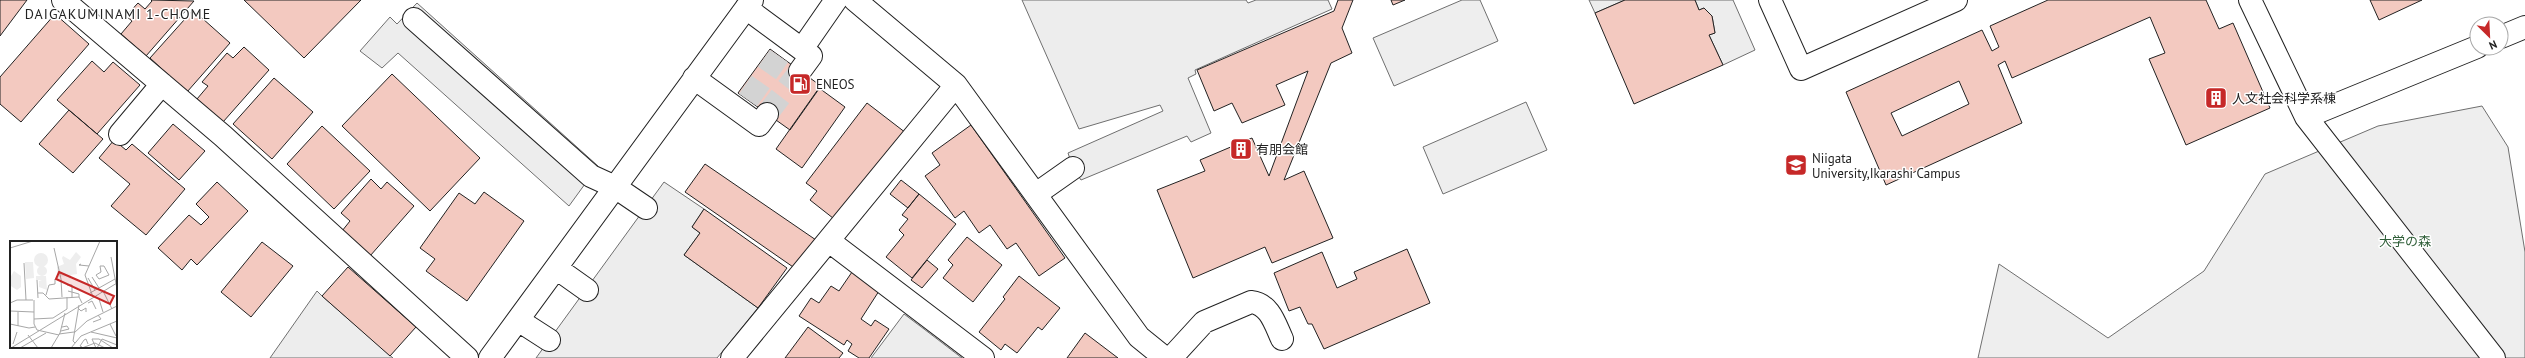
<svg xmlns="http://www.w3.org/2000/svg" width="2525" height="358" font-family="'PT Sans','Noto Sans JP',sans-serif">
	<rect width="100%" height="100%" fill="#fff"/>
	<path fill="#eee" stroke="#6f6f6f" d="M1462,0h18l18,41 -104,45 -21,-48z
		M1526,102l21,48 -104,44 -20,-47z
		M2482,106l26,41 17,105v106h-547l21,-94 109,74 96,-67 61,-97 113,-48z"/>
	<path fill="#ededed" stroke="#6f6f6f" d="M1022,0h224l2,3 8,-3h72l4,9 -137,61 1,4 -8,4 23,55 -20,9 -4,-6 -106,44 -8,-12 -5,-15 95,-42 -3,-6 -81,24z
		M1589,0h36l-30,13z
		M1695,0h38l22,50 -32,15 -14,-30 6,-2 -3,-17 -8,-8 -5,2z
		M417,3l181,163 -29,40 -171,-153 -16,15 -22,-17 30,-34 7,7z
		M664,182l40,27 -12,18 8,6 -16,22 74,53 -41,50h-181z
		M317,291l5,5 71,62h-123z
		M904,314l20,15 38,29h-91z"/>
	<path fill="#f3c9c0" stroke="#222" fill-rule="evenodd" d="M0,0h27l-27,36z
		M151,0l43,1 -48,55 -25,-22 11,-13 -6,-5 12,-13 7,6 7,-8z
		M244,0h117l-57,58z
		M1338,0h15l-11,28 10,25 -21,10 -47,117 20,-9 29,67 -61,25 -7,-16 -72,31 -36,-88 48,-19 -5,-11 52,-22 17,38 39,-105 -32,14 9,20 -43,18 -10,-20 -18,8 -17,-41 137,-59z
		M1391,0h14l-12,5z
		M1625,0h70l4,10 5,-2 8,8 3,17 -6,2 14,30 -89,39 -39,-91z
		M2048,0h158l13,29 14,-6 37,85 -84,37 -37,-86 16,-6 -15,-36 -138,61 -7,-17 -7,4 24,58 -136,62 -40,-93 136,-62 10,21 7,-4 -9,-21zM1959,81l10,23 -67,32 -11,-23z
		M2370,0h52l-43,20z
		M193,10l37,33 -43,49 -37,-34z
		M55,14l34,30 -68,78 -21,-18v-27z
		M244,47l25,23 -46,52 -26,-23 11,-13 -6,-4 25,-29 6,5z
		M770,49l51,37 -31,44 -52,-37z
		M92,61l12,11 9,-10 27,23 -43,49 -40,-34z
		M392,74l88,84 -50,53 -88,-85z
		M274,78l39,34 -41,47 -39,-35z
		M819,88l26,19 -43,61 -26,-19z
		M867,103l39,30 -68,89 -28,-22 7,-9 -11,-8z
		M69,110l34,29 -30,34 -34,-29z
		M173,124l32,27 -26,29 -31,-27z
		M971,125l94,133 -26,18 -23,-33 -9,6 -17,-24 -11,8 -15,-22 -9,7 -30,-42 15,-11 -8,-12z
		M322,126l48,45 -36,38 -47,-45z
		M114,140l12,10 6,-6 53,45 -39,46 -35,-29 19,-22 -31,-26z
		M705,164l111,76 -20,29 -111,-77z
		M371,179l10,10 6,-7 27,24 -44,50 -28,-25 8,-10 -9,-8z
		M901,180l18,14 -11,14 -18,-14z
		M217,182l31,29 -51,54 -6,-6 -9,11 -24,-22 31,-33 12,10 8,-8 -13,-13z
		M484,192l40,29 -57,80 -41,-30 9,-12 -15,-11 39,-55 16,11z
		M919,194l37,30 -44,54 -26,-21 18,-22 -5,-5 9,-11 -6,-4z
		M704,209l83,59 -29,40 -74,-53 16,-22 -8,-6z
		M967,237l35,28 -29,37 -30,-24 10,-13 -5,-5z
		M262,242l31,24 -42,51 -30,-25z
		M1407,249l23,54 -106,46 -12,-25h-4l-8,-17 -11,4 -15,-38 48,-21 15,36 20,-9 -3,-7z
		M927,260l11,9 -16,19 -11,-8z
		M348,267l68,60 -26,29 -68,-60z
		M852,272l27,19 -18,28 10,7 4,-6 14,9 -20,29h-10l-11,-7 4,-7 -5,-4 -3,5 -45,-29 12,-18 8,5 12,-17 8,5z
		M1019,276l41,32 -18,22 -4,-3 -21,26 -12,-9 -4,6 -22,-18 26,-33 -2,-2z
		M808,327l35,26 -4,5h-54z
		M1085,333l33,25h-51z"/>
	<g fill="none" stroke-linecap="round" stroke-linejoin="round">
		<path stroke="#d3d3d3" stroke-width="22" stroke-dasharray="22 11" stroke-linecap="butt" d="M748,100l31,-44
			M767,114l33,-43"/>
		<g stroke="#222" stroke-width="24">
			<path id="minor" d="M63,0l160,136 244,222
				M855,0l101,85 183,252 26,21
				M1770,0l31,69 155,-69
				M2250,0l56,117 188,241
				M746,8l65,48 -11,15
				M414,19l177,157 24,11 31,21
				M2501,37l24,-10
				M802,49l34,-49
				M694,78l65,47 8,-11
				M2306,117l171,-70
				M120,134l42,-50
				M1036,194l37,-26
				M829,241l154,117
				M556,268l31,22
				M518,320l31,20
				M490,358l262,-358
				M732,358l224,-273
				M1171,358l33,-36 47,-20c19,2 24,22 31,37"/>
		</g>
		<use href="#minor" stroke="#fff" stroke-width="22"/>
	</g>
	<defs>
		<g id="fuel-square" transform="scale(1.15)"><rect x="-9" y="-9" width="18" height="18" rx="4" fill="#c62828" stroke="#fff"/><path d="M-5.5-6h7V0h2V4h1.3V-2.5L3-4.5l.8-.8L6-3V5H2.5V1h-1V6h-7ZM-4.2-4.7v3.2H.2V-4.7Z" fill="#fff"/></g>
		<g id="building-square" transform="scale(1.15)"><rect x="-9" y="-9" width="18" height="18" rx="4" fill="#c62828" stroke="#fff"/><path d="M-4-6H4V6H1V3H-1V6H-4ZM-2.5-4.3h1.7v1.8h-1.7ZM.8-4.3h1.7v1.8H.8ZM-2.5-1h1.7V.8h-1.7ZM.8-1h1.7V.8H.8Z" fill="#fff"/></g>
		<g id="university-square" transform="scale(1.15)"><rect x="-9" y="-9" width="18" height="18" rx="4" fill="#c62828" stroke="#fff"/><path d="M0-5L7-2L0 1L-7-2ZM-4 1L0 2.5L4 1V4Q0 6-4 4Z" fill="#fff"/></g>
	</defs>
	<g fill-rule="evenodd">
		<use href="#fuel-square" x="800" y="84"/>
		<use href="#building-square" x="2216" y="98"/>
		<use href="#building-square" x="1241" y="149"/>
		<use href="#university-square" x="1796" y="165"/>
	</g>
	<g text-anchor="middle" dominant-baseline="central" stroke-width="3" stroke-linejoin="round" paint-order="stroke">
		<g font-size="13" fill="#222" stroke="#fff" text-anchor="start">
			<text x="816" y="84">ENEOS</text>
			<text x="2232" y="98">人文社会科学系棟</text>
			<text x="1256" y="149">有朋会館</text>
			<text x="1812" y="158">Niigata<tspan x="1812" dy="15">University,Ikarashi Campus</tspan></text>
		</g>
		<g font-size="13" fill="#2f5e38" stroke="#fff">
			<text x="2405" y="241">大学の森</text>
		</g>
		<g font-size="14" letter-spacing="1" fill="#222" stroke="#fff">
			<text x="118" y="14">DAIGAKUMINAMI 1-CHOME</text>
		</g>
	</g>
	<g transform="translate(10 241)">
		<rect width="107" height="107" fill="#fff"/>
		<path d="M66,11l5,5 -5,7 1,10 -6,1 -1,4 -2,-3 -10,1 -1,-10 7,-3 -2,-6 1,-2 7,4zM24 19a7 7 0 1 1 14 0a7 7 0 1 1-14 0ZM15,21h8l1,16 -8,1zM27 30a5 5 0 1 1 10 0a5 5 0 1 1-10 0ZM4,30l7,5v11l-4,3 -6,-4v-10zM26,35h10l1,14 -8,-3v-6l3,-1h-6z" fill="#eee"/>
		<path fill="none" stroke="#a7a7a7" stroke-width="1" d="M0,7l23,-7M44,7l7,31 1,18M101,16l6,32M14,22l2,37M71,23l-2,1 10,1M90,25h4l5,9 -10,4 -3,-4 5,-3zM82,36l7,11M78,37l7,12M27,39l1,18M57,44h5v12M58,50l11,3v3M93,50l9,18M28,52h5l6,6 30,-2 3,6M80,52l25,-14M36,54l3,-10 6,-1v-5M83,56l-8,-22 15,-34M89,58l4,13M24,59v24l3,6 22,5M0,62l7,-3h16M78,62l4,-2 4,8M69,68l2,2 5,-3v4M0,70l24,1M8,71v14M24,78l19,-1 14,-9v-12M83,81l8,-3 -3,-4M0,83l19,4 6,-1M100,83l6,12M51,90l8,-2 -2,-3 -5,1M81,91l26,6M64,92l13,-12 30,-15M49,93l15,-2M18,94l10,13M65,102l-2,-2 6,-36M3,103l4,-12M72,106l-2,-1 4,-6 2,-1 2,5M1,107l106,-65M10,107l26,-15M41,107l9,-15 5,-20M61,107l10,-12 36,-15M72,107l13,-5 10,5M86,107l-4,-9h7l14,9M87,107l5,-9 15,6"/>
		<path fill="#c62828" fill-opacity="0.15" stroke="#c62828" stroke-width="2" d="M49,31l55,24 -4,8 -54,-25z"/>
		<rect width="107" height="107" fill="none" stroke="#222" stroke-width="2"/>
	</g>
	<g transform="translate(2489 36) rotate(156)"><circle r="19" fill="#ffffff" stroke="#a7a7a7"/>
	<path d="M0-3L7 15L0 10L-7 15Z" fill="#c62828"/>
	<text y="-6" font-size="11" font-weight="bold" text-anchor="middle" fill="#222222">N</text>
	</g>
</svg>
